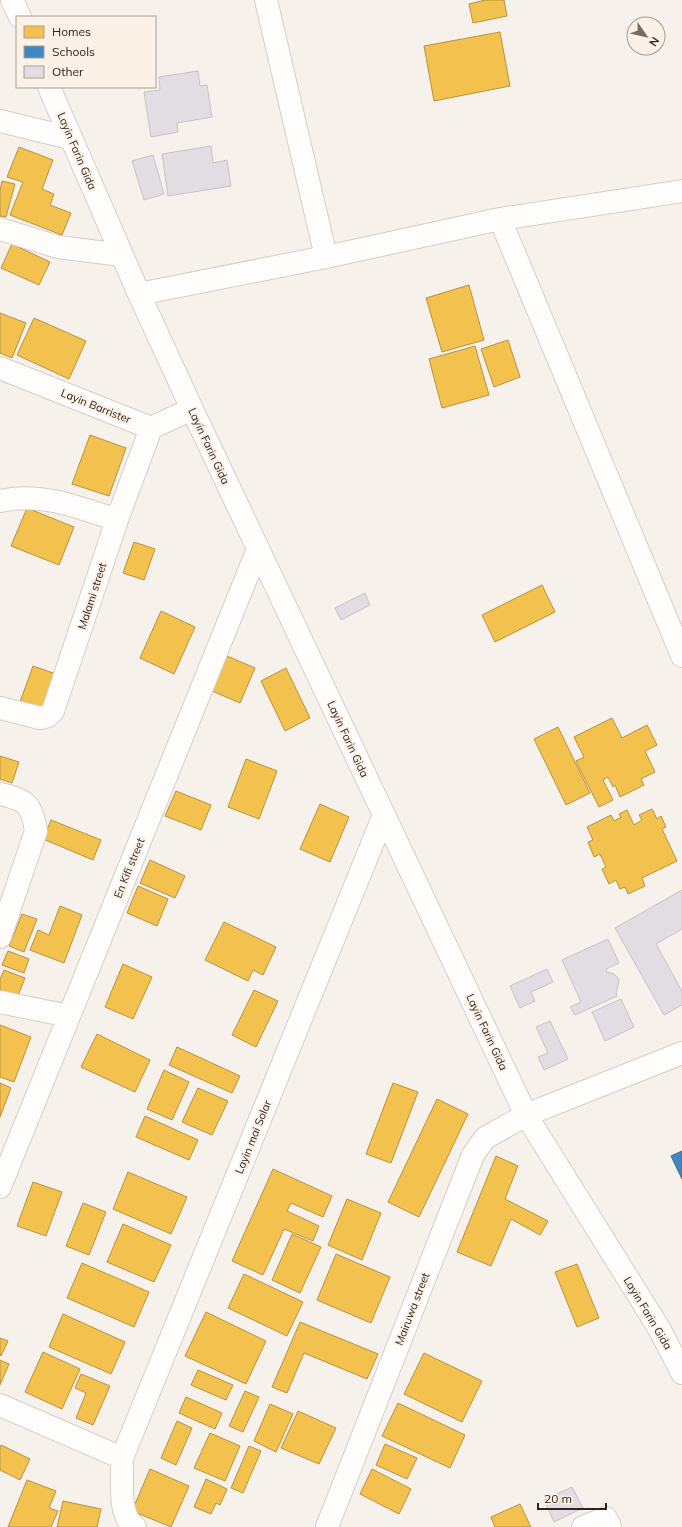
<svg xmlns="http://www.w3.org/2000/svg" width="682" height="1527" font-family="Mulish,sans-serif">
	<rect width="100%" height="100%" fill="#f7f1ec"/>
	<path fill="#f2c14e" stroke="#b7923f" d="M485,0h19l3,16 -34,7 -4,-19z
		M500,32l10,54 -76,15 -10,-55z
		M19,147l34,13 -11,29 12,5 -4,11 21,8 -9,22 -52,-20 13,-33 -16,-5z
		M2,181l13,3 -9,33 -6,-1v-25z
		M12,244l38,18 -11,23 -38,-17z
		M469,285l15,55 -42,12 -16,-54z
		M0,313l26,10 -14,35 -12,-5z
		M34,318l52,23 -17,38 -52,-24z
		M508,340l12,37 -26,10 -13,-38z
		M475,346l14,49 -47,13 -13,-49z
		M90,435l36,13 -17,48 -37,-12z
		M27,508l47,19 -15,38 -48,-19z
		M134,542l21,7 -11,31 -21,-7z
		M542,585l13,27 -60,30 -13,-27z
		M161,611l34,16 -21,47 -34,-16z
		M227,656l28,12 -15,35 -28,-12z
		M33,666l23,8 -14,36 -22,-8z
		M286,668l24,50 -25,13 -24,-50z
		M612,718l10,20 25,-13 10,20 -12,6 10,21 -14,7 3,6 -24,12 -5,-12 -2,2 -5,-10 -5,3 10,20 -14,7 -23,-46 8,-4 -10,-20z
		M558,727l32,66 -24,12 -32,-66z
		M0,756l19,6 -7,21 -12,-4z
		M246,759l31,12 -18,48 -31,-12z
		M176,791l35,14 -10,25 -36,-14z
		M320,804l29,13 -19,45 -30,-13z
		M652,809l5,10 4,-3 5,11 -4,2 15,32 -35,17 3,8 -17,8 -3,-7 -5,2 -4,-9 -7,4 -7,-15 4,-2 -6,-13 -6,3 -6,-15 5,-2 -6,-13 24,-12 3,6 7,-4 -2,-3 8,-4 7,15 8,-5 -3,-5z
		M51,820l50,20 -8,20 -50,-21z
		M150,860l35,16 -10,22 -35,-15z
		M138,886l30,13 -11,27 -30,-13z
		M60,906l22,9 -18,48 -34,-13 8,-20 11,5z
		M22,914l15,5 -13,33 -15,-6z
		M224,922l52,25 -13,28 -10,-5 -5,11 -43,-21z
		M8,951l21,8 -5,14 -22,-8z
		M123,964l29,13 -19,42 -28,-12z
		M4,970l21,8 -9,23 -16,-7v-15z
		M254,990l24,11 -22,46 -24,-12z
		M0,1025l31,12 -17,45 -14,-5z
		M97,1034l53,26 -15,32 -54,-25z
		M177,1047l63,29 -8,17 -63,-28z
		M164,1070l25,12 -17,38 -25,-11z
		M0,1083l11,5 -11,29z
		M393,1083l25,9 -27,71 -25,-9z
		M198,1088l30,13 -16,34 -30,-13z
		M437,1099l31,15 -49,103 -31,-15z
		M145,1116l53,24 -9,20 -53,-23z
		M496,1156l22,10 -13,33 43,22 -8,14 -29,-16 -20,47 -34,-14z
		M273,1169l59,27 -9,21 -32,-14 -4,8 32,15 -6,15 -29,-12 -21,46 -31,-14z
		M128,1172l59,25 -16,37 -58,-25z
		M33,1182l29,10 -16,44 -29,-10z
		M347,1199l34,14 -19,47 -34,-15z
		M83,1203l23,9 -17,43 -23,-9z
		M123,1224l48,21 -17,37 -47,-20z
		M292,1234l29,13 -21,46 -28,-13z
		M336,1254l54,23 -19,46 -54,-23z
		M82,1263l67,29 -15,35 -67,-29z
		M577,1264l22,54 -22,9 -22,-55z
		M244,1274l59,28 -16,34 -59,-28z
		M206,1312l60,29 -20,43 -61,-28z
		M63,1314l62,28 -14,32 -62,-27z
		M300,1322l78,32 -11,25 -63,-26 -17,40 -15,-6z
		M0,1338l8,3 -7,15 -1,-1z
		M43,1352l37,17 -18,40 -37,-17z
		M424,1353l58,28 -20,41 -58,-28z
		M0,1360l9,4 -9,21z
		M198,1370l35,15 -7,15 -35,-15z
		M81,1374l29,12 -17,39 -17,-7 10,-25 -11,-5z
		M245,1391l14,6 -16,35 -14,-6z
		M186,1397l36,16 -7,16 -36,-16z
		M398,1403l67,32 -15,33 -68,-32z
		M270,1404l23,10 -17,38 -22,-11z
		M298,1411l38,17 -17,36 -38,-16z
		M177,1421l15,7 -16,37 -15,-7z
		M210,1433l30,13 -15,35 -31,-13z
		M385,1444l32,14 -10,21 -31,-14z
		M1,1445l29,14 -10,21 -20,-10v-22z
		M249,1446l12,5 -18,42 -12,-5z
		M150,1469l39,17 -18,41 -39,-16z
		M372,1469l39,20 -12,25 -39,-20z
		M206,1479l21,10 -7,16 -4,-2 -5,11 -17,-7z
		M27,1480l29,11 -7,17 9,3 -7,16h-43z
		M63,1501l38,8 -4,18h-40z
		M520,1504l11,23h-36l-4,-10z"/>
	<path fill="#3f88c5" stroke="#3a6a92" d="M682,1151v28l-11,-23z"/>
	<path fill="#e2dde2" stroke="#c6c3c6" d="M198,71l2,15 7,-1 5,32 -35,6 1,9 -27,5 -7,-45 16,-2 -1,-13z
		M211,146l2,17 14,-3 4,26 -63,10 -6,-42z
		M153,155l11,39 -20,6 -12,-39z
		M365,593l5,12 -29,15 -6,-12z
		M682,890v39l-26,15 26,47v14l-18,10 -49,-87z
		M608,939l11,24 -13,6 1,3 7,2 5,5 -1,7 -2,6 1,4 -42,19 -5,-8 11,-5 -19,-42z
		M547,969l6,13 -22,10 4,9 -15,7 -10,-22z
		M621,999l13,28 -29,14 -13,-29z
		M550,1021l18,38 -24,11 -6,-13 10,-4 -12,-26z
		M572,1487l11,21 -29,14 -10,-22z"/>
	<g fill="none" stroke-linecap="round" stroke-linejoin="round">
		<g stroke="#d5cec6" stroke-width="24">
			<path id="minor" d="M12,0l8,17
				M266,0l60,257
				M49,87l90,207 53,115 334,706 134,215 22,43
				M0,121l70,17
				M500,219l182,437
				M0,229l58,18 64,8
				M139,294l187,-37 174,-38 182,-28
				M0,368l151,60 41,-19
				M0,501c43,-9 77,6 117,19
				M0,708l40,10 8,-2 5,-5 64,-191 34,-92
				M0,794c25,6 32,9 36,37l-36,106
				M0,1002l69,14
				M0,1187l258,-638
				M0,1405l122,53
				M135,1527c-18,-11 -12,-50 -13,-69l262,-643
				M327,1527l146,-372 12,-17 41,-23 156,-62
				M583,1527l23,-9 4,9"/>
		</g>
		<use href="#minor" stroke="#fefdfc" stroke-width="22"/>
	</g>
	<g text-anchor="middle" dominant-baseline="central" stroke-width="4" stroke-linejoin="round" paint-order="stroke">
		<g font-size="11" fill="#2e241b" stroke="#fcf1e7">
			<text transform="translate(77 151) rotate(67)">Layin Farin Gida</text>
			<text transform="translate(96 406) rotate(22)">Layin Barrister</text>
			<text transform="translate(209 446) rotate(65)">Layin Farin Gida</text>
			<text transform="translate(92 596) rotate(-72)">Malami street</text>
			<text transform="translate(348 739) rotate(65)">Layin Farin Gida</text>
			<text transform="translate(129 868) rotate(-68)">En Kifi street</text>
			<text transform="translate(487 1032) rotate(65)">Layin Farin Gida</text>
			<text transform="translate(253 1137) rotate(-68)">Layin mai Solar</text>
			<text transform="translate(412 1309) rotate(-69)">Mairuwa street</text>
			<text transform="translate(648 1313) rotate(59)">Layin Farin Gida</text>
		</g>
	</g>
	<rect x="16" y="16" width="140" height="72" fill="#fcf1e7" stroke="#aa9f95"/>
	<rect x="24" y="26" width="20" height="12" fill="#f2c14e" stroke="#aa9f95"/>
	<text x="52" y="36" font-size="12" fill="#2e241b">Homes</text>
	<rect x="24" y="46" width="20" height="12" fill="#3f88c5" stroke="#aa9f95"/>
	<text x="52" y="56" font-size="12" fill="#2e241b">Schools</text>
	<rect x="24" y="66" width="20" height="12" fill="#e2dde2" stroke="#aa9f95"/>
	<text x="52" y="76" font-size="12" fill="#2e241b">Other</text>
	<g transform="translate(646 36) rotate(124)"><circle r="19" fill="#fcf1e7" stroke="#aa9f95"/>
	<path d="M0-3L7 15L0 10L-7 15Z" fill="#746c64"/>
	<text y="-6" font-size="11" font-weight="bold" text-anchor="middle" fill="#2e241b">N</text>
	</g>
	<path d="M538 1503v6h68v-6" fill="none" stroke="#2e241b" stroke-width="2"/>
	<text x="544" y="1503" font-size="12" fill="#2e241b" stroke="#fcf1e7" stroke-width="3" paint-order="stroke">20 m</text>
</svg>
